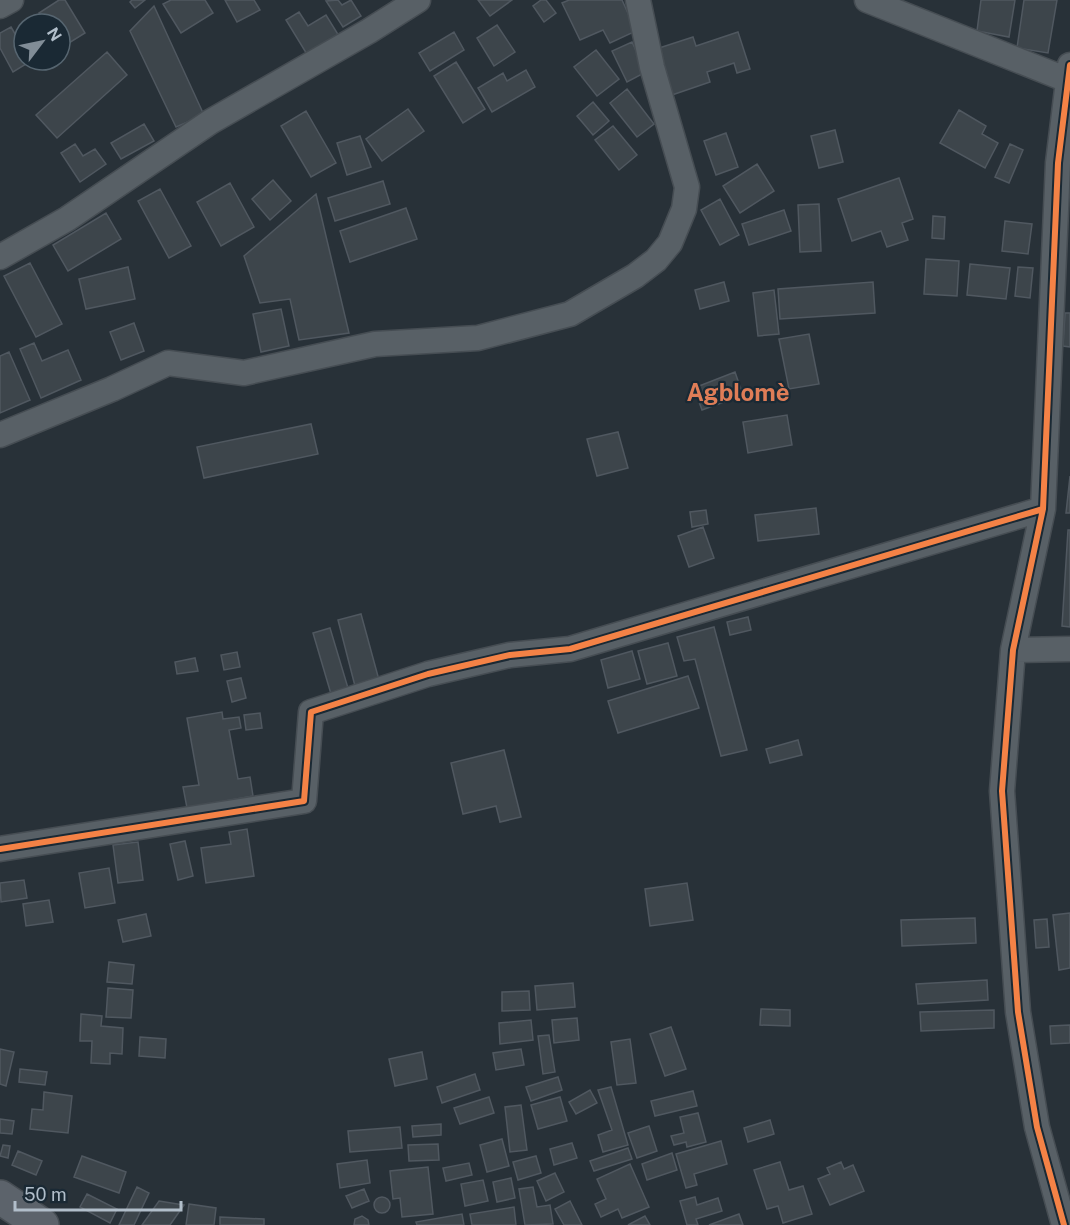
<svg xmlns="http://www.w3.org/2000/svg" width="1070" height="1225" font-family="'Public Sans',sans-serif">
	<rect width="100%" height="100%" fill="#283138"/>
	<path fill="#3d454b" stroke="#505860" stroke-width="1.5" d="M59,0h6l20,33 -24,15 -1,-24h-14l-7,-11z
		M132,0h13l-10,8 -5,-6z
		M171,0h34l8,13 -32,20 -18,-29z
		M225,0h29l6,10 -23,12z
		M338,0l4,5 9,-5 10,16 -18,11 -17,-26z
		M478,0h34l-22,16z
		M541,0h5l10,13 -12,9 -11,-16z
		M569,0h53l14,31 -26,12 -7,-13 -23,10 -18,-37z
		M981,0h34l-6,37 -32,-6z
		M1024,0h33l-9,53 -31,-5z
		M154,6l50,109 -28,12 -46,-96z
		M299,12l9,14 18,-11 13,21 -31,20 -22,-36z
		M497,25l18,27 -21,14 -17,-28z
		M11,27l13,22v11l7,1 -18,11 -13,-24v-15z
		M454,32l10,18 -34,21 -11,-18z
		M738,32l12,37 -13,4 -3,-10 -27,9 3,10 -41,14 -16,-46 40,-13 3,9z
		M632,42l14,30 -19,10 -15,-31z
		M596,50l23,29 -22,17 -23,-29z
		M107,52l20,23 -70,63 -21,-23z
		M456,62l29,47 -22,14 -29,-47z
		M526,70l9,17 -43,25 -14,-24 25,-15 4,8z
		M627,89l27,35 -17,13 -27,-34z
		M593,102l16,19 -16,14 -16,-19z
		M408,109l16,22 -42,30 -16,-22z
		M959,110l27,16 -4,8 16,9 -13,25 -45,-25z
		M306,111l30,52 -25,14 -30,-51z
		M144,124l10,17 -33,18 -10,-16z
		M613,126l24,29 -18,15 -24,-30z
		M835,130l8,32 -24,6 -8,-32z
		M726,133l12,34 -22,8 -12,-34z
		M360,136l11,31 -24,8 -10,-32z
		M75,144l8,12 12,-7 11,15 -26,18 -19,-29z
		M1010,144l13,6 -14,33 -14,-6z
		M757,164l17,27 -34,22 -17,-27z
		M899,178l14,41 -11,4 6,17 -21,7 -6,-16 -29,10 -14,-42z
		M273,180l18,21 -21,19 -18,-21z
		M383,181l7,23 -55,17 -7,-23z
		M230,183l24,44 -33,19 -24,-44z
		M160,189l31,57 -22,12 -31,-57z
		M316,194l33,139 -50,7 -9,-41 -30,4 -16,-47z
		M720,199l19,36 -19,10 -19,-35z
		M819,204l2,47 -21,1 -2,-47z
		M406,208l11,31 -67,23 -10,-31z
		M784,210l7,21 -42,14 -7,-21z
		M106,213l15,26 -53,32 -15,-26z
		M933,216l12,1 -1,22 -12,-1z
		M1005,221l27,3 -4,30 -26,-3z
		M926,259l33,2 -2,35 -33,-2z
		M30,263l32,61 -26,13 -32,-61z
		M970,264l40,4 -4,31 -39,-4z
		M128,267l7,32 -49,10 -7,-30z
		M1018,267l15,1 -3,30 -15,-2z
		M724,282l5,19 -29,8 -5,-19z
		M873,282l2,31 -95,6 -2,-30z
		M774,290l5,44 -21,2 -5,-43z
		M281,309l8,37 -28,6 -8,-38z
		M1065,313h5v34l-7,-1z
		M134,323l10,28 -23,9 -11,-28z
		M809,334l10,50 -30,5 -10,-50z
		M34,343l8,18 26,-11 13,30 -40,18 -21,-49z
		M9,352l21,48 -30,13v-57z
		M735,372l8,23 -41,15 -8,-22z
		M787,415l5,30 -44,8 -5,-31z
		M311,424l7,30 -114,24 -7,-31z
		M618,432l10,36 -31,8 -10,-37z
		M1070,476v37h-4z
		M816,508l3,26 -61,7 -3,-26z
		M706,510l2,14 -16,3 -2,-15z
		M703,527l11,31 -25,9 -11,-31z
		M1068,530h2v97l-8,-1z
		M361,614l18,66 -24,6 -17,-66z
		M748,617l3,13 -21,5 -3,-13z
		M714,627l33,123 -26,6 -26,-97 -11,2 -7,-24z
		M330,628l18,60 -17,6 -18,-61z
		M668,643l9,33 -30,8 -9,-33z
		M632,651l8,28 -32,9 -7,-28z
		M237,652l3,15 -16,3 -3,-15z
		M195,658l3,13 -21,3 -2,-12z
		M688,676l11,32 -81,25 -10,-32z
		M241,678l5,20 -14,4 -5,-21z
		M222,712l1,7 16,-2 2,11 -12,2 9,49 12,-2 3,19 -66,12 -4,-21 16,-2 -12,-67z
		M260,713l2,15 -16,2 -2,-15z
		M798,740l4,15 -32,8 -4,-14z
		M504,750l17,67 -21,5 -4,-16 -33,8 -12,-51z
		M247,829l7,47 -48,7 -5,-35 30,-4 -2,-12z
		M185,841l8,35 -15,4 -8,-36z
		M138,842l5,38 -25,3 -5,-38z
		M109,868l6,35 -30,5 -6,-35z
		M24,880l3,18 -26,4 -1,-19z
		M687,883l6,37 -43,6 -5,-37z
		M49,900l4,22 -27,4 -3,-22z
		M1070,913v55l-11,2 -6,-55z
		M146,914l5,22 -28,6 -5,-22z
		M975,918l1,25 -74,3 -1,-26z
		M1047,919l2,28 -13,1 -2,-28z
		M109,962l25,3 -2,19 -25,-2z
		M987,980l1,20 -70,4 -2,-20z
		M573,983l2,24 -38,3 -2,-24z
		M108,988l25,2 -2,28 -25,-1z
		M529,991l1,19 -28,1v-19z
		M761,1009l29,1v16l-30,-1z
		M994,1010v18l-73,3 -1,-19z
		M81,1014l21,2 -1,10 22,2 -1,26 -12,-1v11l-19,-1 1,-22h-12z
		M577,1018l2,22 -25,3 -2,-23z
		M531,1020l2,20 -33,4 -1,-21z
		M1070,1025v18l-19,1 -1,-18z
		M671,1027l15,42 -21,7 -15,-42z
		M549,1035l6,37 -12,2 -5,-38z
		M140,1037l26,2 -1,19 -26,-2z
		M630,1039l6,44 -19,2 -6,-43z
		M0,1049l14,3 -8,34 -6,-2z
		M521,1049l3,16 -28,5 -3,-17z
		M422,1052l5,27 -32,7 -6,-27z
		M20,1069l27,3 -2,13 -26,-3z
		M475,1074l5,16 -38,13 -5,-16z
		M558,1077l4,13 -31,11 -5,-14z
		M611,1087l17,58 -25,7 -5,-17 14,-5 -14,-40z
		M590,1090l7,13 -21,11 -7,-12z
		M693,1091l4,15 -42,10 -4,-15z
		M44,1092l28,4 -4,37 -38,-4 2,-20 11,1z
		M489,1097l5,16 -34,11 -6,-16z
		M560,1097l7,24 -29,8 -7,-24z
		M521,1105l6,45 -17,2 -5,-45z
		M698,1113l8,29 -19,5 -1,-5 -12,3 -3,-9 13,-3 -4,-16z
		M0,1119l14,2 -2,13 -12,-1z
		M770,1120l4,14 -26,8 -4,-14z
		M441,1124v11l-28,2 -1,-11z
		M649,1126l8,25 -20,7 -9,-25z
		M400,1127l2,21 -52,4 -2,-21z
		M502,1139l7,27 -22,6 -7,-27z
		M721,1141l6,23 -33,10 3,11 -11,3 -10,-34z
		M572,1143l5,15 -23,7 -4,-16z
		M438,1144l1,16 -30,1 -1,-16z
		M3,1145l7,1 -2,12 -8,-2z
		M628,1148l4,11 -38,12 -4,-10z
		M18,1151l24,10 -6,14 -24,-10z
		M672,1153l5,17 -30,10 -5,-16z
		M82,1156l44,16 -7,21 -45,-16z
		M536,1156l5,17 -23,7 -5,-18z
		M367,1160l3,23 -30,5 -3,-24z
		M780,1162l9,28 14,-4 9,28 -29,9 -5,-17 -11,3 -13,-39z
		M841,1162l3,7 9,-4 11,26 -34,14 -12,-26 12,-5 -3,-6z
		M469,1163l3,12 -26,6 -3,-13z
		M630,1164l19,43 -27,11 -4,-9 -17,8 -6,-13 11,-5 -9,-20z
		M428,1167l5,47 -31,3 -2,-19 -7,1 -3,-28z
		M555,1173l9,19 -18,9 -9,-20z
		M511,1178l4,20 -18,4 -4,-20z
		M483,1180l5,21 -23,5 -4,-22z
		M137,1187l12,6 -15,32h-15z
		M533,1187l4,20 13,-2 3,19 -28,1 -6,-36z
		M364,1189l5,12 -17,7 -6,-12z
		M87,1194l30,15 -7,14 -30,-16z
		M695,1197l2,8 21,-7 4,13 -26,8 2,6h-11l-7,-24z
		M374 1205a8 8 0 1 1 16 0a8 8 0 1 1-16 0Z
		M159,1201l25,4 -14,20h-28z
		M570,1201l12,24h-18l-9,-16z
		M189,1204l27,4 -2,17h-28z
		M514,1207l2,18h-44l-2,-11z
		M462,1214l2,11h-47l-1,-3z
		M739,1214l4,11h-34z
		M362,1216l6,4 1,5h-15l1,-6z
		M645,1216l5,9h-22z
		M220,1217l44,2v6h-44z"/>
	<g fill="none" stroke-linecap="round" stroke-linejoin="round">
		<g stroke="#464d53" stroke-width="27">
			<path id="street" d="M867,0l203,81
				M0,6l11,-6
				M0,257l67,-38 143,-97 159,-91 49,-31
				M0,435l112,-46 56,-26 76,10 131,-29 103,-6 92,-24 65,-38 21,-16 14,-17 14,-34 3,-22 -35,-120 -14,-67
				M1013,650l57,-1
				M0,849l304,-48 7,-89 117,-38 82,-19 60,-6 473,-140
				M1064,1225l-27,-98 -19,-115 -16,-221 11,-141 30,-141 15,-346 12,-98"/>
		</g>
		<g stroke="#464d53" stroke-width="36">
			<path id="secondary" d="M0,1197l42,28"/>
		</g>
		<use href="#street" stroke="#586066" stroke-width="24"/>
		<use href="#secondary" stroke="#5c636b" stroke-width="33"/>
		<g stroke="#1a2934" stroke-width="10">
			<path id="cycleway" d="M0,849l304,-48 7,-89 117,-38 82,-19 60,-6 473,-140
				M1064,1225l-27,-98 -19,-115 -16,-221 11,-141 30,-141 15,-346 12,-98"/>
		</g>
		<use href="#cycleway" stroke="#f48246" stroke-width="6"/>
	</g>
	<g text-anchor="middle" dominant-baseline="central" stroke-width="4.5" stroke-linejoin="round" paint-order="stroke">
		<g font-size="24" font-weight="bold" fill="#df7d57" stroke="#1a2934">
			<text x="738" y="392">Agblomè</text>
		</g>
	</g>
	<g transform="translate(42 42) rotate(58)"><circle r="28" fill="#1a2934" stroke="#566570" stroke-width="1.5"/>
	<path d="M0-4.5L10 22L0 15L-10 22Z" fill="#818d97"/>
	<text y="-9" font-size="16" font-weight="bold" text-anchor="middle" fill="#b1beca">N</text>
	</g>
	<path d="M15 1201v9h166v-9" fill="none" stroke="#b1beca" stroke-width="3"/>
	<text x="24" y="1201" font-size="18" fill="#b1beca" stroke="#1a2934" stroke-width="4.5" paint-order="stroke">50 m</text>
</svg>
